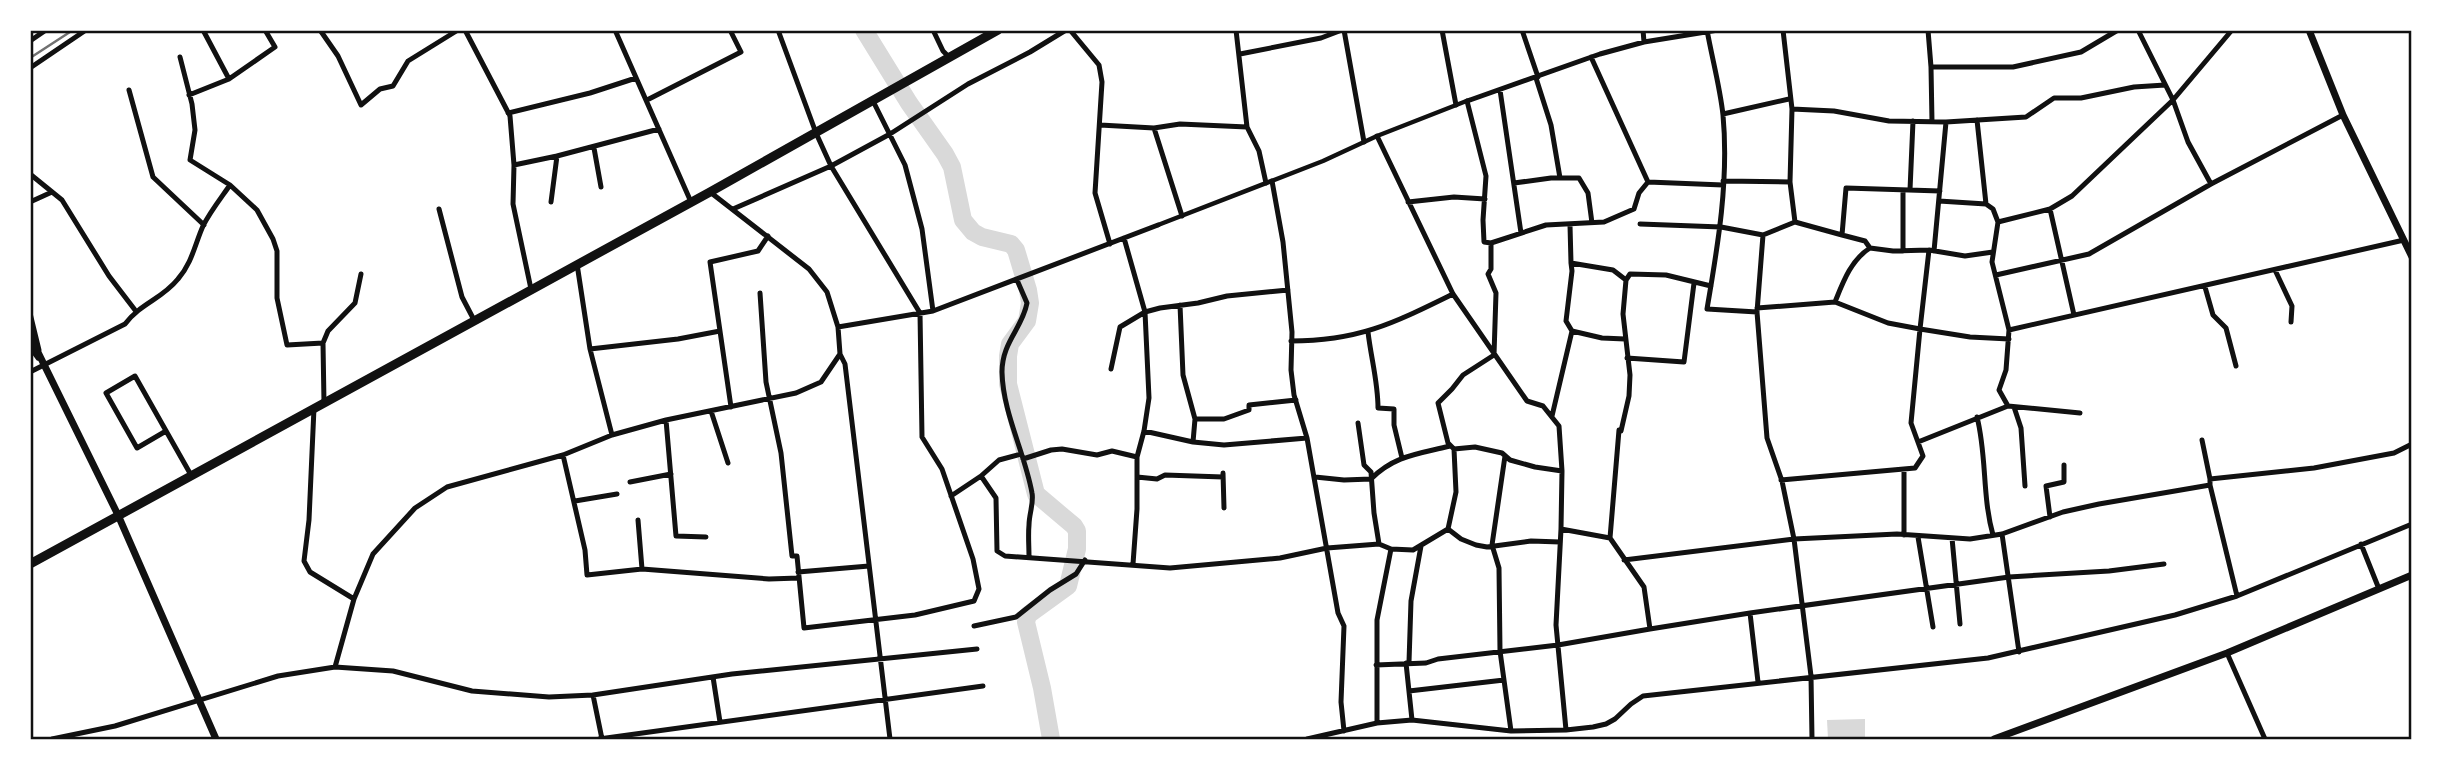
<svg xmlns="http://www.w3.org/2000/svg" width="2442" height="769" font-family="Helvetica,sans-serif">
	<rect width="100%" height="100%" fill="#fff"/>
	<path fill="#d9d9d9" d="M1865,719v20h-37l-1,-19z"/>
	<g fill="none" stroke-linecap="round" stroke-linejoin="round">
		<path stroke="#d9d9d9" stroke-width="18" d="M864,30l45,73 36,51 7,13 11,53 10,12 9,5 29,7 5,6 12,40 2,13 -3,18 -17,23 -2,12v28l28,110 38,32 3,5v18l-9,37 -40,29 -2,7 16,66 9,51"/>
		<path stroke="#111" stroke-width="4.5" d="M1158,225l165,-64 54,-25 92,-36"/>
		<path stroke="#111" stroke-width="5" d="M203,30l26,49 46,-32 -10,-17
			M320,30l18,26 23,49 19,-16 13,-3 15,-25 50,-31
			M465,30l45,86 4,49
			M615,30l76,172
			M933,30l10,21 7,7
			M1070,30l29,35 3,17 -7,111 15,51
			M1236,30l11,97 12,24 7,32
			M1344,30l20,112
			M1442,30l14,75
			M1522,30l16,47
			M1643,30l1,12
			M1707,30c5,28 13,57 16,85 6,65 -5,130 -16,194l50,3
			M1783,30l9,79
			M1928,30l3,37 1,55
			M2138,30l35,70 15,42 23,42
			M30,41l16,-11
			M1240,54l81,-16 21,-8
			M180,57l12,47 3,26 -5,30 40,25 27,25 16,29 4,12v47l10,47 36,-2
			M1591,57l57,125 75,3
			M1931,67h82l68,-15 37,-22
			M30,68l56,-38
			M1536,78l15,47 9,53
			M129,90l24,87 51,48
			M1500,90l21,143
			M189,95l40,-16
			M647,100l94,-48 -11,-22
			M1470,100l130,-46 44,-12 74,-12
			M873,101l32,64 17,64 11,82
			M1467,101l19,75 -3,44 1,22 7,1
			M508,113l82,-20 46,-15
			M1723,114l66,-15
			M1977,120l9,84 7,5 5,13
			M1100,125l54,3 26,-4 67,3
			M1154,128l28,88
			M1377,136l76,158 74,107 16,5 16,20 3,45 -1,58 -5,96 10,105
			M594,148l7,39
			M30,174l32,26 47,76 26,34
			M1272,181l11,61 9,90 -1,38 3,25 13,43 31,175 6,13 -3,76 3,29
			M1723,181l67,1 5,40
			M1790,182l2,-73 42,2 55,10 57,1 80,-5 28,-19h27l53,-11 31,-2
			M1514,183l37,-5h28l9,15 4,30
			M1910,190l3,-69
			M1940,191l-94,-3 -4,47 23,6 5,7 23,3 36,-1 36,6 28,-4
			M1939,201l47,3
			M30,202l22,-10
			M551,202l6,-46 102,-27
			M1408,202l46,-5 31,2
			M439,209l23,88 12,23
			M733,209l98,-43 59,-32 78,-50 62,-32 36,-22
			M2050,209l24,106
			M1640,224l81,3 42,8 32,-13 47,13
			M1570,225l1,38 42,7 13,10 -3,34 7,61 -1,21 -8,35
			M1763,235l-6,77 10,126 15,43 12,58 17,137 1,63
			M1124,238l21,74 4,86 -5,33 -7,26v52l-4,55
			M1929,250l-9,79 50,8 39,2
			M1903,251v-61
			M1934,251l12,-129
			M577,264l13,85 22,86
			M2275,270l17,36 -1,16
			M1996,275l93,-21 122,-70 132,-69
			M1017,280l10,23c-5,26 -25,39 -25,69 1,42 23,81 30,121 2,10 -3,21 -3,32 -1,10 0,21 0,32
			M1626,280l4,-6 36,1 45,11
			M2205,287l8,28 13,13 10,38
			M531,289l-18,-85 1,-39 43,-9
			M760,293l6,89 15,71 11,103h5l7,72 111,-13 59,-14 5,-12 -6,-30 -31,-90 -20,-32 -2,-124 -89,-147 -15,-33 -38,-103
			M1835,302c8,-20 16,-42 35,-54
			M1757,308l78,-6 53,21 32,6 -9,94 12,33 -8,12 -134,12
			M30,313l9,37
			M838,327l95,-16 225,-86
			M2009,330l395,-90
			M1572,331l30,7 23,1
			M1368,332c3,26 10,50 10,76l16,1v16l8,33
			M1291,341c68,0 103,-18 162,-47
			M30,347l8,11
			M590,349l88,-10 42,-8
			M840,354l5,10 45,375
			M1627,358l57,4 10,-79
			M1111,369l9,-42 25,-15 15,-4 38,-5 29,-7 61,-6
			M30,372l95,-48c16,-21 37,-25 53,-45 14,-16 17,-35 25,-53 7,-14 18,-28 27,-41
			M324,403l-1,-60 5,-12 27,-28 6,-29
			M2008,406l-9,-16 7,-20 3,-40 -17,-68 6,-40 52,-13 22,-13 101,-96 59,-70
			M731,407l-21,-145 48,-11 10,-15
			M2014,407l7,21 4,58
			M314,408l-5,112 -5,41 6,11 44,27
			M711,411l17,52
			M1552,416l20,-85 -6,-10 6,-50 -1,-8
			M1977,417c10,39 5,79 16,118
			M1195,419h29l25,-9v-5l47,-5
			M666,420l10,116 30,1
			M1358,423l6,42 7,7 3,41 5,31
			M1619,430l-9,108 34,49 6,42 100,-16 259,-36 100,-6 55,-7
			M166,431l-29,17 -31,-55 29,-17 56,99
			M1144,431l49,11 2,-23 -12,-44 -3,-70
			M2202,440l8,39
			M1193,442l31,3 83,-7
			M1918,442l90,-36 72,7
			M563,455l22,95 2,25 55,-6 127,10 30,-1
			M1505,456l-13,89 7,23 1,83 11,80
			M1023,459l28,-9 11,-1 35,6 15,-4 25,6
			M1562,471l-27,-4 -25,-7 -8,-7 -27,-6 -21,2 -6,-6 -10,-40 14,-14 11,-14 31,-20 2,-62 -8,-19 3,-5v-26l55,-18 58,-3 30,-13 5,-16 9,-11
			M1223,473l1,35
			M981,476l15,22 1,53 8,5 165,12 110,-10 47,-10 52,-4 12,5 22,1 35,-21 13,10 15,6 11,2 44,-6 29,1
			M1137,477l20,2 8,-4 58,2
			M1315,477l29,3 27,-1c24,-24 48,-25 79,-33
			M630,482l41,-8
			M2210,485l27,111
			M951,496l30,-20 18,-16 22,-6
			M575,501l42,-7
			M2050,517l-4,-31 18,-4v-17
			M638,520l4,49
			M1448,529l8,-37 -2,-43
			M1561,529l49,9
			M2002,534l17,118
			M1904,535v-66
			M1918,537l15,90
			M1952,538l8,86
			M2361,544l18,45
			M1624,560l170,-21 103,-5 73,5 32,-5 61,-22 36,-8 111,-19v-6l104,-11 80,-15 18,-9
			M798,572l71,-6
			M1750,613l8,69
			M974,626l42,-9 34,-27 26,-16 9,-14
			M2227,653l38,86
			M1409,662l2,-61 10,-55
			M1406,663l6,57
			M1376,665l50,-2 12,-4 120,-14 92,-16
			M335,667l19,-68 19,-45 42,-46 32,-21 116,-32 49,-20 54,-15 130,-27 25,-11 19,-28 -2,-27 -11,-35 -18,-23 -99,-77
			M713,677l7,45
			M1409,691l95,-11
			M593,695l9,44
			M1377,723v-103l14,-71
			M52,739l63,-13 163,-50 57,-9 58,4 79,20 77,6 44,-2 139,-21 245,-25
			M599,739l384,-53
			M1307,739l70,-16 35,-3 99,11 55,-1 27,-3 13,-3 9,-5 16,-15 12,-8 345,-38 187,-43 62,-19 175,-72"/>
		<path stroke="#111" stroke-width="7" d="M2309,30l34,85 69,142
			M30,336l88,179 98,224
			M1994,739l233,-86 185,-78"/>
		<path stroke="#111" stroke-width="9" d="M30,564l680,-372 288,-162"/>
		<path stroke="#707070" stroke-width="2.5" d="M30,58l43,-28"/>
	</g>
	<rect width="2442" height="769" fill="none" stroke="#ffffff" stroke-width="63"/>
	<rect x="32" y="32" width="2378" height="706" fill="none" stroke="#111" stroke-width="2.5"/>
</svg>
